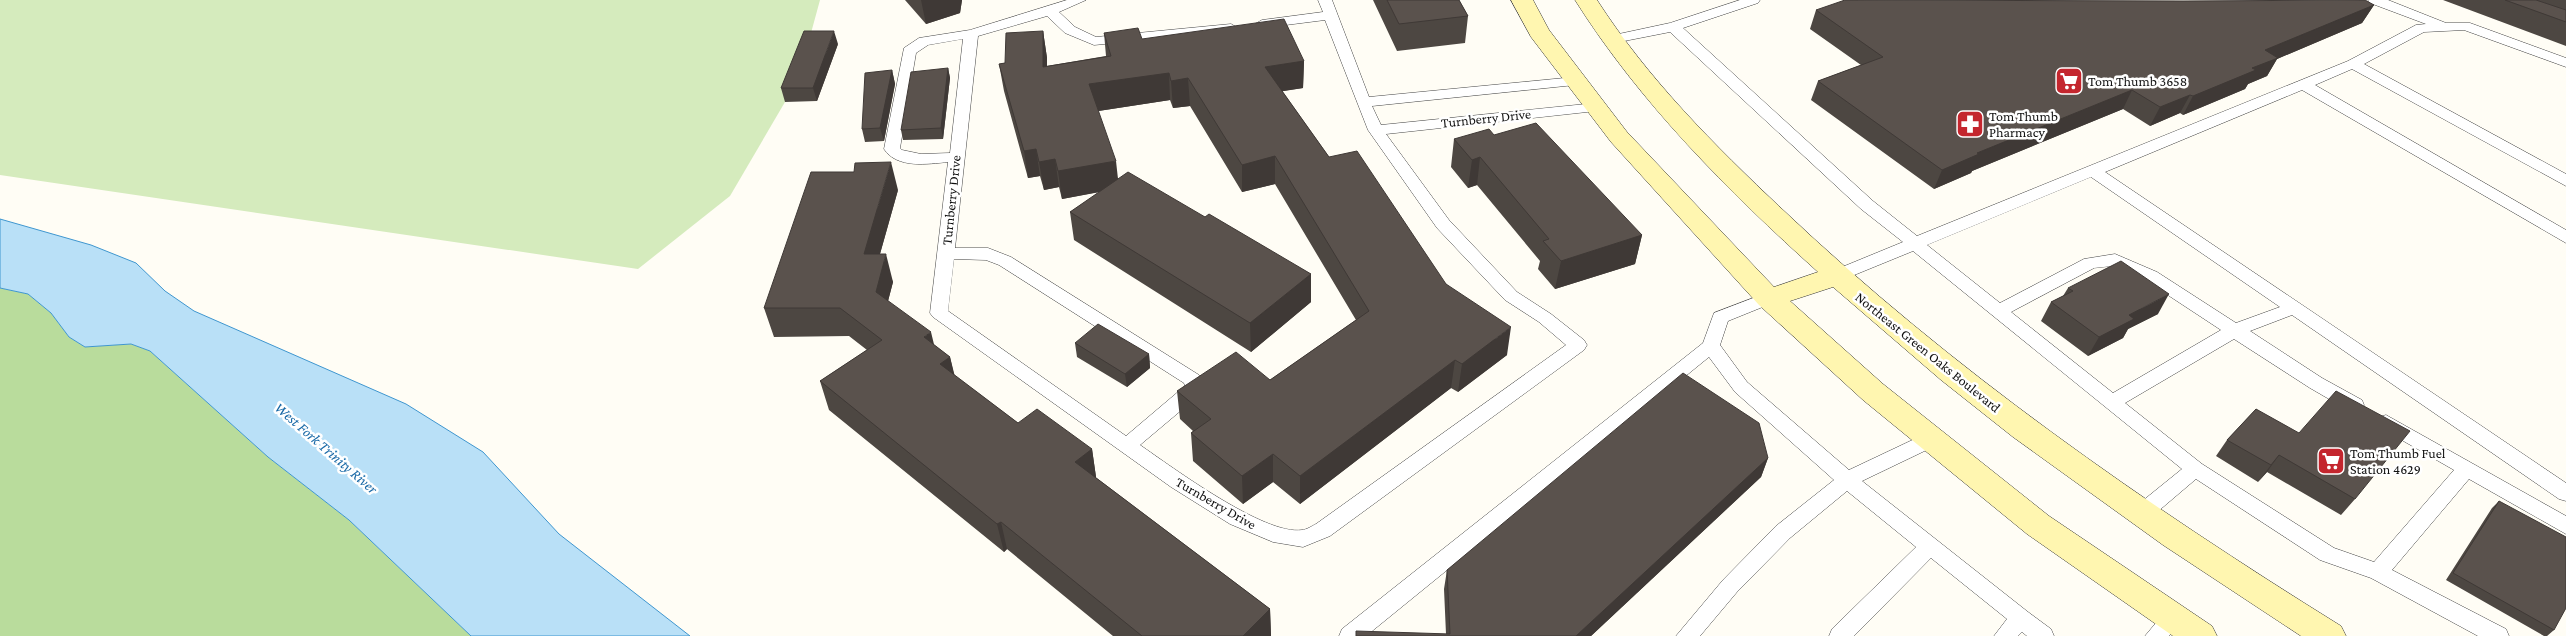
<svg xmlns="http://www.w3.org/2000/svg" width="2566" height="636" font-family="'Crimson Pro',serif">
	<rect width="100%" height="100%" fill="#fffdf5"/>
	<path fill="#d5ebbd" d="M0,0h820l-12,44 -23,58 -55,94 -92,73 -638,-94z"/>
	<path fill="#b9dc9c" d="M0,288l28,6 23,19 18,24 16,10 46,-3 19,7 118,106 81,63 122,116h-471z"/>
	<path fill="#b9e0f7" stroke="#3f96cf" d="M0,219l91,26 45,18 29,28 29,20 212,93 77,48 76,82 131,102h-219l-122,-116 -81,-63 -118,-106 -19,-7 -46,3 -16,-10 -18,-24 -23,-19 -28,-6z"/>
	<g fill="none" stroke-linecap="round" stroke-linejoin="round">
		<g stroke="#444" stroke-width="1">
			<path id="service" d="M1067,0h19l-27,12 16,15 21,10 135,-13 7,4 -7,4 -137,13 -29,-12 -18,-17 -69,20 -23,212h33l23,9 188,118 4,12 -6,10 -57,48c32,22 125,91 162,85 4,0 10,-4 14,-6l250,-179 -27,-23 -34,-22 -68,-72 -69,-98 -43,-110 -63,8 -7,-4 7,-4 61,-8 -5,-12h14l37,97 206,-20 7,4 -7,4 -203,21 9,19 215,-22 5,1 2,3 -7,4 -210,23 63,86 68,72 34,22 33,26 3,5 -3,5 -254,186 -27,11 -30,-5 -43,-18 -59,-37 -238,-170 -3,-4 18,-151c-20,2 -51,7 -64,-13l20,-101 15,-10 51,-8zM963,39l-13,114 -29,1 -19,-4 -2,-2 16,-95 12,-8zM954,259l32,1 13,5 185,118 1,3 -59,50 -178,-125z
				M1740,0h20l-2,3 -75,25 190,173 44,35 431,-175 68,-36 10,-1 -56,-21 -2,-3h20l58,23h24l96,35v9l-102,-37 -40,2 -60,32 202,110v12l-214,-117 -37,16 251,145v13l-264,-153 -197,82 461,311v18l-7,-2 -267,-184 -42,16 72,47 40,22 2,5 -2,5 -7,2 -7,-2 -38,-22 -76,-49 -109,64 77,61 132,84 40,14 80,-92 -75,-43 -2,-5 2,-5 7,-2 180,101v18l-97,-55 -77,91 114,59 3,7h-31l-107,-58 -51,-18 -124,-81 -47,40 -7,2 -7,-2 -3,-6 3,-6 47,-38 -269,-218 -71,29h-12l-2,-4 2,-4 73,-30 -42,-33 -191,-177 -56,11 -7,-4 7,-4 56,-12zM2091,177l189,130 -44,16 -79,-51 -42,-18 -31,5 -84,44 -73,-58zM2113,266l32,14 76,50 -108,63 -102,-81 83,-44z
				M1769,292l6,2 3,4 -3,4 -47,19 -8,24 27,37 102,88 74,-35 7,-2 7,2 2,5 -2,5 -75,36 166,131 23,17 3,7h-27l-5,-4 -4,4h-24l13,-17 -76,-61 -77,78h-25l3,-7 84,-82 -69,-56 -57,47 -53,54 -37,44h-24l47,-56 53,-54 58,-46 -99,-88 -26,-35 -343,279h-27l3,-7 361,-286 11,-30z
				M2172,609l7,3 4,6 -14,18h-24l20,-24z"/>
		</g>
		<g stroke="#333" stroke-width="1">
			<path id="secondary" d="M1511,0h22l16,30 78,102 147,155 44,-15c-90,-81 -178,-169 -243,-272h22c51,79 117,145 185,209 170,161 361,294 559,417l5,10h-45l-138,-91 -150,-108 -72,-57 -108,-93 -43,14 93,83 166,132 163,110 5,10h-44l-146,-102 -164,-134 -104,-95 -148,-163 -80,-105z"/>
		</g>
		<use href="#service" fill="#fff" fill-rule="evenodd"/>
		<use href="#secondary" fill="#fff6b0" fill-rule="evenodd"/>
	</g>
	<path fill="#4d4742" d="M905,0h57l-2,13 -34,11z
		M1373,0h86l9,16 -3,27 -68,8z
		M2443,0h123v46z
		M2183,1l191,4 -12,18 -85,36 -10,17 -19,8 -3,5 -62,26 -3,-2 -30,13 -27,-17 -151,62 -1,2 -37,16 -123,-89 7,-19 43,-16 -51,-36 6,-19z
		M1043,31l4,27v8l59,-10 -2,-23 38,6 162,22 -1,27 -21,3 47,66 117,127 61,71 -49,37 -7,-4 -151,116 -27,-22 -30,22 -50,-43 -2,-28 2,-2 -13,-12 -3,-28 93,-11 86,-60 -81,-136 -33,8 -52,-86 -17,2 -3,-8 -72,11 20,69 87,37 106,57v28l-60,50 -177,-112 -4,-28 30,-20 -38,7 -3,-12 -15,3 -4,-14 -12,2 -24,-87 -5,-27 6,-1z
		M838,44l-21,57 -32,1 -4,-14z
		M948,68l2,10 -7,61 -40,1 -2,-10z
		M892,70l3,14 -11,57 -19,1 -3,-13z
		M1494,135l148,100 -7,29 -80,25 -17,-20 2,-8 -63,-76 -9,3 -17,-21 3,-28z
		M898,190l-18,64 13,28 -5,19 46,44 16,12 4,18 64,48 74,26 4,28h-1l175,132 1,27h-158l-106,-87 -3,3 -175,-142 -9,-29 47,-31 -18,-14 -75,1 -10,-29z
		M2068,288l90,26 -30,15 -5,9 -35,18 -47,-35 10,-19 12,-6z
		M1075,343l74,11 1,14 -23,19 -50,-30z
		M2256,409l99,90 -14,16 -74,-43 -9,10 -42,-26 11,-16z
		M1768,458l-7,19 -170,159h-235l90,-2 -2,-45 3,-19z
		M2499,501l55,129 -7,6h-3l-98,-56 46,-72z"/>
	<path fill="#3f3936" d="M921,0h41l-2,13 -34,11z
		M2374,5l-12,18 -85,36 -10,17 -19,8 -3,5 -62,26 10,-19 72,-46z
		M834,31l4,13 -21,57 -4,-13z
		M1043,31l4,27v36l-4,-27z
		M1304,61l-1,27 -37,6 -1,-27z
		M948,68l2,10 -7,61 -2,-11z
		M892,70l3,14 -11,57 -4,-13z
		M1169,73l1,27 -78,12 -3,-28z
		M1188,78l2,28 -17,2 -2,-27z
		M2132,90l-9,19 -151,62 -1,2 -37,16 8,-19 35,-17z
		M2190,95l-10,18 -30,13 10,-19z
		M1036,149l4,27 -12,2 -4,-27z
		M1275,156v28l-33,8v-27z
		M1480,157l-3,28 -9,3 4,-28z
		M1055,159l4,28 -15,3 -5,-28z
		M1116,161l3,27 -57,11 -4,-28z
		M891,162l7,28 -26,92 -8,-28z
		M1642,235l-7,29 -80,25 6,-28z
		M886,254l7,28 -10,38 -7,-28z
		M1311,274v28l-60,50 -1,-29z
		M2169,294l-11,20 -30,15 -5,9 -35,18 11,-19 30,-22z
		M1511,327l-4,28 -49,37 4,-28z
		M931,332l7,29 -14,-24z
		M1149,354l1,14 -23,19 -2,-13z
		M950,357l7,28 -17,-21z
		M1455,360l-4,28 -151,116v-28z
		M1092,449l4,28 -16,13 -5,-28z
		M1273,454v28l-30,22 -1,-28z
		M2279,455l-12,17 -9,10 13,-17z
		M1768,458l-7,19 -170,159h-15z
		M1001,522l6,27 -3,3 -7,-28z
		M1270,609l1,27h-28z"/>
	<path fill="#5a524d" stroke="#3f3936" d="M1387,0h72l9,16 -69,8z
		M1845,0l338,1 182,-1 9,5 -109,45 13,8 -26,10 4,2 -63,26 -3,-1 -30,12 -28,-17 -155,63 2,1 -37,16 -124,-89 65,-24 -67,-47z
		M2505,0h31l30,10v12z
		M1284,19l20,42 -39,6 64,90 28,-6 89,133 65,43 -49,37 -7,-4 -155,116 -27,-22 -31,22 -51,-43 20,-14 -34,-28 59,-39 34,28 99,-69 -94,-155 -33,9 -54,-87 -17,3 -2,-8 -80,11 27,77 -58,10 -3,-12 -16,3 -3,-13 -12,2 -25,-87 6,-1 1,-30 37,-2v36l68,-11 -7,-23 34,-5 4,11z
		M804,31h30l-21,57h-32z
		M948,68l-7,60 -40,2 10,-58z
		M892,70l-12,58 -18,1 3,-56z
		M1536,123l106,112 -81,26 -18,-20 6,-2 -69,-82 -8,3 -18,-21 35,-10 5,6z
		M891,162l-27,92h22l-10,38 55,40 -7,5 26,20 -10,7 78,59 19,-14 55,40 -17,13 195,147 -27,27h-101l-141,-114 -4,2 -177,-143 62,-41 -42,-32h-76l47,-136h43l1,-9z
		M1128,172l77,45 4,-3 102,60 -61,49 -180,-111z
		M2121,261l48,33 -40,21 5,4 -35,18 -48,-35 22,-11 -5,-3z
		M1098,324l51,30 -24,20 -50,-31z
		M1683,373l76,50 9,35 -192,178h-220v-5l94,3 -3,-64z
		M2336,391l74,40 -55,68 -76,-44 -8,10 -44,-25 29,-31 43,24z
		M2499,501l67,36v71l-12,22 -101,-57z"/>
	<defs>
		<g id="supermarket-square" transform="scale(1.4375)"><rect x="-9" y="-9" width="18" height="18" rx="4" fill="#c4262e" stroke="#fff"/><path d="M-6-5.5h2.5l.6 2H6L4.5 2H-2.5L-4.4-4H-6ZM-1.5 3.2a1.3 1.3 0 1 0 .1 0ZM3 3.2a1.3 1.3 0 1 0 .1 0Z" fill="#fff"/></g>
		<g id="pharmacy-square" transform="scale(1.4375)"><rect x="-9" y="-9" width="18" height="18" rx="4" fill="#c4262e" stroke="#fff"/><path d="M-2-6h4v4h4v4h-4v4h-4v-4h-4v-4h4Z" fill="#fff"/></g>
	</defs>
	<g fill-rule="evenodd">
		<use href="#supermarket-square" x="2069" y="81"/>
		<use href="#pharmacy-square" x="1970" y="124"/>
		<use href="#supermarket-square" x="2331" y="461"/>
	</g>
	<g text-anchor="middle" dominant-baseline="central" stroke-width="5" stroke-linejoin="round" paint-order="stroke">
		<g font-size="14" fill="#111" stroke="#fff" text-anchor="start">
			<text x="2088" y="81">Tom Thumb 3658</text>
			<text x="1989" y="116">Tom Thumb<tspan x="1989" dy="16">Pharmacy</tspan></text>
			<text x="2350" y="453">Tom Thumb Fuel<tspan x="2350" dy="16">Station 4629</tspan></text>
		</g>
		<g font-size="14" fill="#111" stroke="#fff">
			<text transform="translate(1486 118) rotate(-6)">Turnberry Drive</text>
			<text transform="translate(951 200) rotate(-84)">Turnberry Drive</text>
			<text transform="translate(1928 352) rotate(39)">Northeast Green Oaks Boulevard</text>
			<text transform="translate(1216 503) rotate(30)">Turnberry Drive</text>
		</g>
		<g font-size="15" font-style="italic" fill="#1768a6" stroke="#fff">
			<text transform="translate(326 448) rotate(41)">West Fork Trinity River</text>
		</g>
	</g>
</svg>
